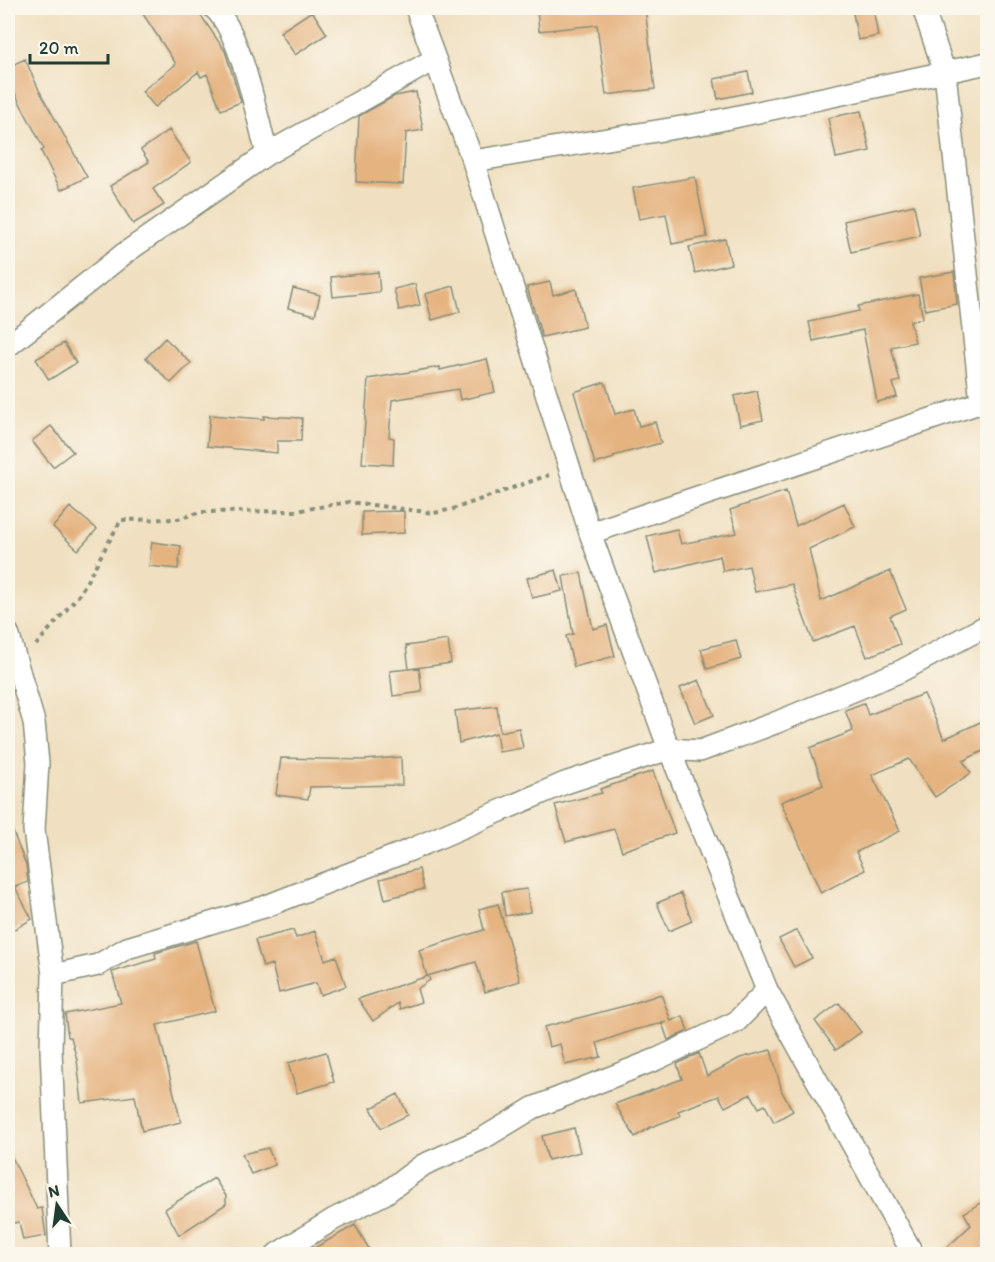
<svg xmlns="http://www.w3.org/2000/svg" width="995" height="1262" font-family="Itim,sans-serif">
	<rect width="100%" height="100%" fill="#fbf7ec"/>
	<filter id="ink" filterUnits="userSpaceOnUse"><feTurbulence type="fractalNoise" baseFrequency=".0167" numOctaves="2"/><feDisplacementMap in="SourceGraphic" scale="12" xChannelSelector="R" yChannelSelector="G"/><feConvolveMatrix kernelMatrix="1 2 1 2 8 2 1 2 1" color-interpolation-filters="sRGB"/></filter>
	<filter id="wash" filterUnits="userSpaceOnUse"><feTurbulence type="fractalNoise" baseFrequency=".008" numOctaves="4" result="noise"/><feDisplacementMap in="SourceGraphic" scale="24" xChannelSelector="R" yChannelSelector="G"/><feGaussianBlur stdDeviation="1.35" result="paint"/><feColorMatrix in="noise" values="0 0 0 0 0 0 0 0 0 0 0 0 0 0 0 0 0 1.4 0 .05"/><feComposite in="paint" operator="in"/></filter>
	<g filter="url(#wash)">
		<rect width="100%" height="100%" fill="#f0e0c1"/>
		<g id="blocks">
			<path fill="#e5b380" d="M139,8h57l29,43 16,51 -20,8 -14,-36 -6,3 -3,-5 -43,35 -13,-16 34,-27z
				M537,8h108l10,81 -49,6 -9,-70 -58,6z
				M852,8h21l5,28 -20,4z
				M312,11l15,23 -32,21 -15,-23z
				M25,59l14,31 48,87 -26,13 -20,-39 3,-2 -36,-69v-13z
				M748,72l4,20 -34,7 -4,-20z
				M416,92l7,38 -17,3 -3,51 -47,-2 3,-66 36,-20z
				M861,111l9,40 -34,7 -8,-40z
				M169,130l22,32 -38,27 11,16 -31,19 -23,-38 39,-24 -8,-12z
				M695,177l12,60 -35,7 -6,-30 -27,5 -6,-31z
				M914,205l6,31 -69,16 -7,-31z
				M725,239l6,25 -36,9 -6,-26z
				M378,272l2,20 -47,5 -2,-20z
				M954,272l3,32 -32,6 -6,-32z
				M550,282l3,13 23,-6 9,38 -43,10 -15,-50z
				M415,284l5,21 -21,5 -5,-21z
				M454,286l6,26 -28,8 -7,-26z
				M293,288l27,7 -5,20 -27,-7z
				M918,294l5,24 -13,3 5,21 -24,5 9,34 -7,2 4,14 -20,5 -14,-72 -50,11 -4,-19 50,-11 -1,-5z
				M165,338l26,25 -20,20 -25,-25z
				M64,343l12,20 -27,17 -13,-21z
				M487,359l8,33 -35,8 -2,-11 -66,11 -3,37 5,1 -1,27 -31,-2 6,-84 72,-12v3z
				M605,382l10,32 19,-5 5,17 16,-4 6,21 -48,13 1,2 -19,6 -21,-72z
				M757,391l6,29 -23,5 -6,-29z
				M210,415l54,4v-3l38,2 -1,23h-24v12l-70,-7z
				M51,426l22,26 -20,15 -21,-26z
				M786,491l10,35 48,-23 11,24 -46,22 12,52 69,-30 16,38 -16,7 10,28 -33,13 -12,-31 -42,16 -21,-58 -37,8 -6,-26 -26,5 -3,-15 -64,17 -9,-37 30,-7 4,15 56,-11 -7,-23z
				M70,507l27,22 -19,21 -25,-23z
				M404,511v22l-42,2v-23z
				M152,542l29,4 -3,23 -29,-3z
				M556,570l6,21 -30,7 -5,-20z
				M581,573l12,56 14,-4 8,31 -41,11 -8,-31 7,-2 -10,-58z
				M448,640l3,23 -42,6 -3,-23z
				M736,640l5,19 -34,10 -6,-20z
				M419,668l3,24 -29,4 -3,-25z
				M699,680l15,35 -19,8 -15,-35z
				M924,694l20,45 43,-20v30l-24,12 8,12 -36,24 -26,-38 -37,16 28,56 -44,21 9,18 -44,23 -40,-91 42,-17 -13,-37 43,-17 -8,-21 19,-7 4,12z
				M497,706l3,26 19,-4 4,20 -24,4 -3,-19 -37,10 -4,-32z
				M401,757l1,28 -92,2 -2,12 -32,-4 5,-37 83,2z
				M653,771l22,62 -53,18 -8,-22 -48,13 -11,-37 47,-12 -2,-4z
				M9,822l17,43 2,17 -13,5 17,32 -24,14z
				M419,869l5,20 -39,10 -5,-20z
				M527,889l3,23 -25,4 -3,-24z
				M681,893l11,28 -23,10 -12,-28z
				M498,904l22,77 -35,11 -9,-30 -49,14 -8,-26 65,-20 -5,-21z
				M293,930l3,8 19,-7 10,29 11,-4 10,30 -26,9 -4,-12 -37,10 -7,-29 -9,3 -8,-27z
				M797,930l15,28 -18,9 -15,-28z
				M196,941l19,70 -58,14 24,97 -39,9 -7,-35 -53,7 -5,-43 -6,-23h-3l-3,-23 56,-11 -9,-31 44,-13 -1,-6z
				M428,976l2,4 -13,9 4,13 -21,7 -2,-6 -25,18 -15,-22z
				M661,994l10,27 12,-5 5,15 -20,9 -6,-17 5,-1 -33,8 -37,13 4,14 -36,8 -5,-21 -11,3 -5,-20 84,-22z
				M839,1003l22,29 -25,18 -21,-29z
				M771,1050l11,42 11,19 -19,11 -9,-17 -6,3 -8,-14 -26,13 -6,-11 -41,15 2,5 -29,11 -16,10 -20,-33 67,-25 -5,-15 22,-11 8,23 33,-18z
				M326,1052l8,30 -37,11 -9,-30z
				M398,1094l10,21 -27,13 -10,-20z
				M574,1128l6,24 -32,8 -6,-24z
				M268,1148l7,17 -24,9 -9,-20z
				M8,1149l29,60 5,-1 4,28 -23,4 -4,-18 -11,2z
				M214,1178l12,18v8l-47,31 -14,-26z
				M987,1199v55h-47l31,-29 -7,-12z
				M355,1225l17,29h-68z"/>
		</g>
	</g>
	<g filter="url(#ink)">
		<use href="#blocks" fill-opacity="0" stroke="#888e7a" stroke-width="1.5"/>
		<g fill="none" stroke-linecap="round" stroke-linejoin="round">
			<g stroke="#888e7a" stroke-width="24">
				<path id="minor" d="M214,8c27,24 43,109 53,146
					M416,8l57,153 117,372 79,216 98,241 146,264
					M923,8l22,65 36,329
					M473,161l233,-38 282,-60
					M8,346l117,-93 142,-99 168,-95
					M590,533l398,-133
					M8,633l26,89 4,41 -4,67 19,145 -2,75 9,204
					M53,975l45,-10 29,-17 137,-41 146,-57 155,-67 104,-34 31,2 75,-28 126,-52 87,-46
					M277,1254l57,-35 50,-25 39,-29 59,-26 51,-31 124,-49 79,-37 31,-32"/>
			</g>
			<path stroke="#888e7a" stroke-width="4" stroke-dasharray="4.5 4.5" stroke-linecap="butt" d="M36,645l43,-50 42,-75 57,-1 23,-7 95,-1 53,-9 85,11 19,-4 96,-34"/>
			<use href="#minor" stroke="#fff" stroke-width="21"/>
		</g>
	</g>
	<rect width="995" height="1262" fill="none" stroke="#fbf7ec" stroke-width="30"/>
	<g transform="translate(57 1205) rotate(347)" stroke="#fbf7ec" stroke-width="4.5" paint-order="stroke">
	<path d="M0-4.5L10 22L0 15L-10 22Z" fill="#1f3d34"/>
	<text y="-9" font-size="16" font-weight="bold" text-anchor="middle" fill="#1f3d34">N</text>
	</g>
	<path d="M30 54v9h78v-9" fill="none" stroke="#1f3d34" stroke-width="3"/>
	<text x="39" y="54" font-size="18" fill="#1f3d34" stroke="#fbf7ec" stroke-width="4.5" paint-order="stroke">20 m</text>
</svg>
